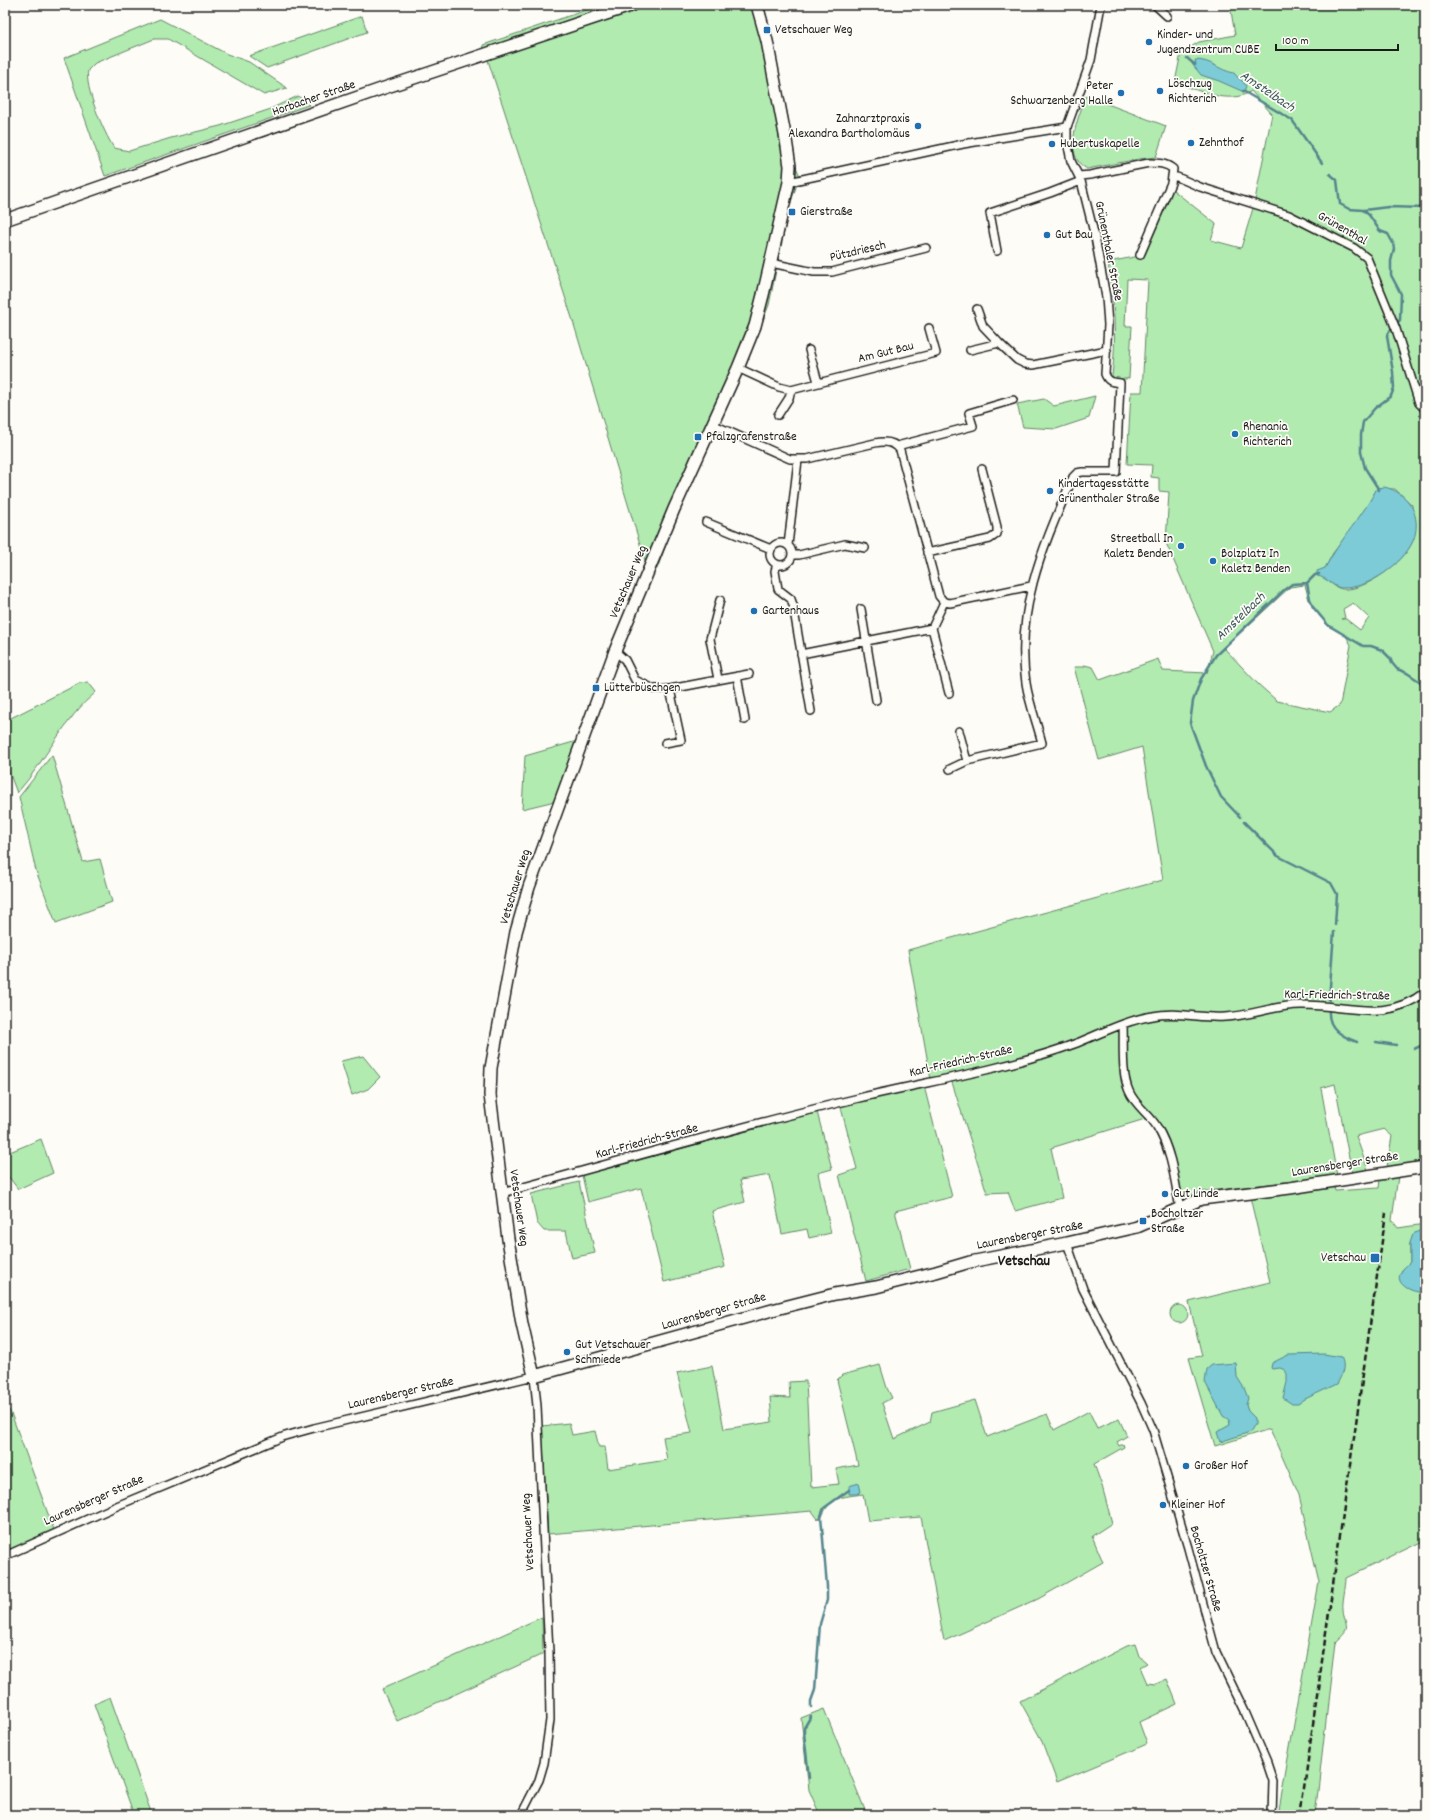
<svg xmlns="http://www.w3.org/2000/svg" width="1430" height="1820" font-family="Dekko,sans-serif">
	<rect width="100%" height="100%" fill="#fdfcf7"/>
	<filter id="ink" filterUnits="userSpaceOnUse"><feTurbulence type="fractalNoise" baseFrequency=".025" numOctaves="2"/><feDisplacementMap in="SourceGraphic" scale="8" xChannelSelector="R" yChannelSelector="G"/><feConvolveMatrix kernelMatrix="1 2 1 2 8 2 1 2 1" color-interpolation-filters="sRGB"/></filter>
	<g filter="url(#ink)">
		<path fill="#b1ebb0" stroke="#668466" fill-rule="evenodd" d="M601,5h163l23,108 9,54 4,9 -11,31 -20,98 -31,78 -60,129 -21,57 -11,-5 -74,-246 -89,-273z
			M1230,5h195v982l-19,15 -25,7 3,6 41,-20v166l-38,6 5,-31 -8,-7 -28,7 12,34 -16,3 -17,-89 -14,4 16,88 -128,15 -25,9 -15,-54 -12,-25 -12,-2 -94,29 11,50 -47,13 -7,-19 -21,1 -37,-117 -19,4 -23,-130 255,-70 -21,-133 -43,13 -25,-93h10v-2l9,2 7,13 58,-21 5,12 44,2 6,-22 -47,-108 3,-51 -10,-1v-13l-8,-1 1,-12 -25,-1 4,-72h11l6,-112 -21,-1 -2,47h7l-3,52 -3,1h-11l-3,-3c5,-38 2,-75 -4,-114l37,-7 28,-65 43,34 -5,16 30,8 13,-43 18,-91 -21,-23c-21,15 -54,-1 -76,-9l6,-29 18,-11 36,-7zM1377,489h18l17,16c0,8 3,29 0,37 -7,20 -48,50 -70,47 -7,-1 -14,-9 -21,-13l12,-23 23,-29zM1305,585l4,15 4,8 15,18 18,10 5,9 -11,60 -10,7 -53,-11 -19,-17 -34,-36 66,-61zM1353,603l16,15 -9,12 -14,-11h-5l4,-1 -2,-9z
			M362,16l5,16 -100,36 -18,-12z
			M160,19l67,35 22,8 38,26 -23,7 -96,-56h-14l-59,24 -7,7c-4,17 16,63 26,78l15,3 42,-13 49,-12 48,-16 30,-14 11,9 -204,71 -41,-118z
			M1086,96l80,30 -10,31 -17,2 -52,10c-26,-14 -8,-53 -1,-73z
			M1095,396l-6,22 -33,11 -33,-2 -6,-23 27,-5 10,7z
			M88,682l8,10c-32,26 -51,70 -79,101l-12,-32v-40l75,-38z
			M577,741l-22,60 -33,8 3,-53z
			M52,755l31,107 17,-3 12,43 -56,21 -20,-52 -17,-74z
			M363,1056l17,21 -12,12 -16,6 -11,-34z
			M924,1086l28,111 -57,14 15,58 -44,12 -27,-106 18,-6 -17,-65z
			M817,1112l15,57 -14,4 13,60 -22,5 -2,-9 -25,5 -12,-59 -30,5 5,22 -33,9 13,56 -61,15 -23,-94 -53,14 -6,-27z
			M41,1139l12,34 -35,16 -13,-17v-18z
			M1398,1176l-6,44 6,8 27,-4v6h-4l-11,13v19l-9,9 20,22 4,-1v248l-79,38c0,9 -4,23 -3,31 2,21 10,16 -8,33l-20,173h-37l41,-233 -20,-87 -29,-66 -55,17 -26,-88 13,-2 -13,-54 81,-20 -20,-85 84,-10 1,4 44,-3 1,-9z
			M579,1182l16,71 -23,5 -6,-27h-22l-7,-8 -6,-29z
			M1170 1314a9 9 0 1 1 18 0a9 9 0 1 1-18 0Z
			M880,1365l7,23 5,10 -10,5 12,36 36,-17 2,-10 43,-12 12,37 60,-23 7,16 35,-19 8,17 22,-9 8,17 -10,6 2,4 4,-2 1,3 -30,17 8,22 10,37 -20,13 11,26 -65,37 -94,42 -23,-124 -53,4 -5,-27c-20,3 -33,2 -41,23l-4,2 -6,-8 -264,23 -6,-108 27,-3 3,12 23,-4 4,16h6l3,22 59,-9 -4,-23 29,-4 -15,-60 35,-7 12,63 48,-7 -2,-25 20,1 -1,-16 17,-1 5,106 28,-3 -3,-15 22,-4 -21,-85 5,-5z
			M5,1410h4l3,6 42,114 -49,23z
			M542,1617l1,37 -146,67 -15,-32z
			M1135,1644l4,12 8,7 -7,4 7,16 9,1 11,-5 10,25 -38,18 8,22 -90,38 -16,-43 -21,-38 107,-55z
			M110,1697l42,118h-18l-40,-111z
			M824,1709l43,106h-47l-11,-25 -8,-72z"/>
		<path fill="#7bcbd6" stroke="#55858c" d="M1195,60c17,0 23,10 39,13 4,6 9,7 12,13l-2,6 -25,-11 -18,-6 -9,-11 1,-2 3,2z
			M1384,487c25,5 39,30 29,54 -10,23 -44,47 -69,47 -10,1 -17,-11 -27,-12v-5l8,-3c15,-29 38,-52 52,-80z
			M1421,1230h4v62c-10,2 -32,-7 -24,-20 2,-4 6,-7 9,-10v-19l3,-9z
			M1324,1354l17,3c5,9 1,18 -4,27l-32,15 -7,5h-6l-9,-6 4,-16v-8l-2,-4 -5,-2 -8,1 -1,-1 1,-5 16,-8z
			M1236,1363l1,14 7,11 4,10 -2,7 2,6 7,7v6l-5,8 -30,10 -3,-10 13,-7 -1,-5 -6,-4 -18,-34 2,-13 5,-4z
			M859,1483l2,9 -4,2h-8v-8z"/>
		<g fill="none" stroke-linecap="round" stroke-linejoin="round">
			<path stroke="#55858c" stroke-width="2.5" d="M1187,58l8,7
				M1243,91l49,29 30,43
				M1330,174l7,6 3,24 9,5 14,1 6,5 11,16 8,3 5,9 1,6 -3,12v14l10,19 -1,26 -9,9 -4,7 6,36 1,16 -3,8 -16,12 -12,14 -2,13v17l4,16 14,22
				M1364,210l24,-3 37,1
				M1307,583l3,16 3,8 15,18 35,21h8l11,4 8,8 2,5 5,6 10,4 18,12
				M1240,817l-19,-20 -15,-31 -16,-43 3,-22 8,-22 15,-24 68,-65 8,-6 15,-1 8,-8 4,-1
				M1244,822l34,34 53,27 6,11 -2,31
				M1329,1000l5,-68
				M1329,1012c-1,17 14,25 28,30
				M1376,1042l20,3
				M1414,1049l11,-5
				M811,1707v-6l4,-11 5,-66 7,-24v-14l-6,-70 3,-8 25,-18
				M809,1778l-5,-45v-5l7,-12"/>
			<g stroke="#1c1c1c" stroke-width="10">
				<path id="street" d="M1155,5l12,11
					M1079,176l11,-1 59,-12c9,0 17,0 24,6l-2,14 -31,72
					M1173,177h4l23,10 89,28 65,33 13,10 29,71 23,74 6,6
					M789,182l174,-38 104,-17
					M997,251l-7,-38 60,-20 31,-12
					M771,263l43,9h18l94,-24
					M977,309l6,17 16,17 18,17 8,4 8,1 74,-15
					M809,350l9,32
					M970,350l29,-7
					M738,368l41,19 12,3 145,-37 -7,-25
					M778,415l11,-17 2,-8
					M712,424l78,35h17l68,-16c9,-2 19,-2 25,7l39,146 5,6 6,1 81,-17
					M897,446l76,-20 -4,-13 44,-13
					M706,522l65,27
					M770 554a11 11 0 1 1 22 0a11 11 0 1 1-22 0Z
					M788,545l10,-85
					M927,553l63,-14 7,-5v-7l-15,-58
					M792,555h7l46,-11 20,4
					M777,564l-2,7 3,18 13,10 2,6 18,106
					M944,602l-12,26 17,65
					M861,609l15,91
					M615,651l10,9 10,20 19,9h16l79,-15
					M801,654l131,-26
					M737,676l8,44
					M718,679l-8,-40 10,-39
					M959,731l8,30
					M665,743l16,-3 -11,-51
					M950,769l17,-8 75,-18c-5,-20 -13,-40 -16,-60 -11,-75 18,-138 47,-206l4,-4 5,-1h34l4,-89c-8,-1 -12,-1 -15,-9l3,-49 -2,-28 -11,-60 -14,-56 -10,-20 -4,-20v-14l24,-67 10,-55
					M1123,1025c1,19 -2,48 6,66 6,15 21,23 28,36 15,24 18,55 23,82
					M502,1193c118,-32 238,-67 357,-95 45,-11 90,-19 135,-30 28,-7 56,-15 83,-25 25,-10 50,-23 76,-27 25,-5 48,3 72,1 26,-1 50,-12 76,-12 45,-1 84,19 124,-13
					M1067,1243l16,46 58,114 12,27 35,118 28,104 29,60 22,51 6,18 -1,34
					M5,1556l114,-51 166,-69 29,-8 220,-52 3,30 12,246 1,68 -6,43 -5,17 -18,35"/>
			</g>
			<g stroke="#1c1c1c" stroke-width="14">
				<path id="secondary" d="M757,5l10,36 19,99 4,26 -1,16 -26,113 -8,31 -17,42 -64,141 -59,142 -86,236 -13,45 -25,136 -1,27 18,144 14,85 12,52 242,-67 59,-15 41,-7 60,-15 34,-10 97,-19 70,-16 64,-28 89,-11 135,-21
					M5,220l379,-132 249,-83"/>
			</g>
			<use href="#street" stroke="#fdfcf7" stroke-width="7"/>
			<use href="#secondary" stroke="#fdfcf7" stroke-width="11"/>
			<path stroke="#1c1c1c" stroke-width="2.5" stroke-dasharray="6 3" stroke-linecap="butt" d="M1300,1815l86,-602"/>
		</g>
	</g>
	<g fill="#1f6fb2" stroke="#fdfcf7" stroke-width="1.5">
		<rect x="763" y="26" width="8" height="8" rx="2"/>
		<circle cx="1149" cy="42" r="4"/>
		<circle cx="1160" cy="91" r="4"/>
		<circle cx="1121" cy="93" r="4"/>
		<circle cx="918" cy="126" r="4"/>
		<circle cx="1191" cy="143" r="4"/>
		<circle cx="1052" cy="144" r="4"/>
		<rect x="788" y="208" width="8" height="8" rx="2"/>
		<circle cx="1047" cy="235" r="4"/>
		<circle cx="1235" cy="434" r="4"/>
		<rect x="694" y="433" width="8" height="8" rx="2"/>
		<circle cx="1050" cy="491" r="4"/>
		<circle cx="1181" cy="546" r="4"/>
		<circle cx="1213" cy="561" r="4"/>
		<circle cx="754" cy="611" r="4"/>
		<rect x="592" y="684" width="8" height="8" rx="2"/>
		<circle cx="1165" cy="1194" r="4"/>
		<rect x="1139" y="1217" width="8" height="8" rx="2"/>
		<rect x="1370" y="1253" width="10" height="10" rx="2"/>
		<circle cx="567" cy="1352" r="4"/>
		<circle cx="1186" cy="1466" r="4"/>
		<circle cx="1163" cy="1505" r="4"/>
	</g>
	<g text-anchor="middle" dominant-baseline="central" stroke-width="3.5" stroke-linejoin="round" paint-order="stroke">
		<g font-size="13" fill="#1c1c1c" stroke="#fdfcf7" text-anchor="start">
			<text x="775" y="30">Vetschauer Weg</text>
			<text x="1157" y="35">Kinder- und<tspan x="1157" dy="15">Jugendzentrum CUBE</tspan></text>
			<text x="1168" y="84">Löschzug<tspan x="1168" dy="15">Richterich</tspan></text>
			<text x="1113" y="86" text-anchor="end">Peter<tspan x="1113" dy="15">Schwarzenberg Halle</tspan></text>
			<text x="910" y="119" text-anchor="end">Zahnarztpraxis<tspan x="910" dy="15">Alexandra Bartholomäus</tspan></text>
			<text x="1199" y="143">Zehnthof</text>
			<text x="1060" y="144">Hubertuskapelle</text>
			<text x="800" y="212">Gierstraße</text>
			<text x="1055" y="235">Gut Bau</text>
			<text x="1243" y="427">Rhenania<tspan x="1243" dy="15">Richterich</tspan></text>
			<text x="706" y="437">Pfalzgrafenstraße</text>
			<text x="1058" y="484">Kindertagesstätte<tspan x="1058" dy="15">Grünenthaler Straße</tspan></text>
			<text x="1173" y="539" text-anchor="end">Streetball In<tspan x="1173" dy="15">Kaletz Benden</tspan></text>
			<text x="1221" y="554">Bolzplatz In<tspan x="1221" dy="15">Kaletz Benden</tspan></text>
			<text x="762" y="611">Gartenhaus</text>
			<text x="604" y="688">Lütterbüschgen</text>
			<text x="1173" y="1194">Gut Linde</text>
			<text x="1151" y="1214">Bocholtzer<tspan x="1151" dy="15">Straße</tspan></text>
			<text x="1366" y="1258" text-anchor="end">Vetschau</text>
			<text x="575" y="1345">Gut Vetschauer<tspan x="575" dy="15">Schmiede</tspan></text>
			<text x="1194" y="1466">Großer Hof</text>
			<text x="1171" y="1505">Kleiner Hof</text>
		</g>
		<g font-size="13" fill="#1c1c1c" stroke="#fdfcf7">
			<text transform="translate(314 99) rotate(-19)">Horbacher Straße</text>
			<text transform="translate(1342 229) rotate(30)">Grünenthal</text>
			<text transform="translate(1108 251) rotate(79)">Grünenthaler Straße</text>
			<text transform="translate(858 252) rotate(-13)">Pützdriesch</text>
			<text transform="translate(886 353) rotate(-14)">Am Gut Bau</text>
			<text transform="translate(629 582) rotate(-67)">Vetschauer Weg</text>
			<text transform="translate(516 887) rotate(-73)">Vetschauer Weg</text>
			<text transform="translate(1337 996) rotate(1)">Karl-Friedrich-Straße</text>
			<text transform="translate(961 1062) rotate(-13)">Karl-Friedrich-Straße</text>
			<text transform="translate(647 1142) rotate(-15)">Karl-Friedrich-Straße</text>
			<text transform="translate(1345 1165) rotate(-9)">Laurensberger Straße</text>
			<text transform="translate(518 1208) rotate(82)">Vetschauer Weg</text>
			<text transform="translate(1030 1236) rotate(-11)">Laurensberger Straße</text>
			<text transform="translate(714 1312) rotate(-16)">Laurensberger Straße</text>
			<text transform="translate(401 1394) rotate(-13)">Laurensberger Straße</text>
			<text transform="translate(94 1501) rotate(-24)">Laurensberger Straße</text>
			<text transform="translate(529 1532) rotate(-93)">Vetschauer Weg</text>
			<text transform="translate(1205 1569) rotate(74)">Bocholtzer Straße</text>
		</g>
		<g font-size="14" font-style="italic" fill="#3d595d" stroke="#fdfcf7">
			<text transform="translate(1267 92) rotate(34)">Amstelbach</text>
			<text transform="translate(1241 617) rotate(-44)">Amstelbach</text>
		</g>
		<g font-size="15" font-weight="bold" fill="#1c1c1c" stroke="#fdfcf7">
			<text x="1024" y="1262">Vetschau</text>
		</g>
	</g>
	<rect width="1430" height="1820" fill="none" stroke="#fdfcf7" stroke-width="20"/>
	<rect x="10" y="10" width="1410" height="1800" fill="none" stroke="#1c1c1c" stroke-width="1.5" filter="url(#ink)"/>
	<path d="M1276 44v6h122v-6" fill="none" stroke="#1c1c1c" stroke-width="2"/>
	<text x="1282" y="44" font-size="12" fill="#1c1c1c" stroke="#fdfcf7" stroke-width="3" paint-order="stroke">100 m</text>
</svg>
